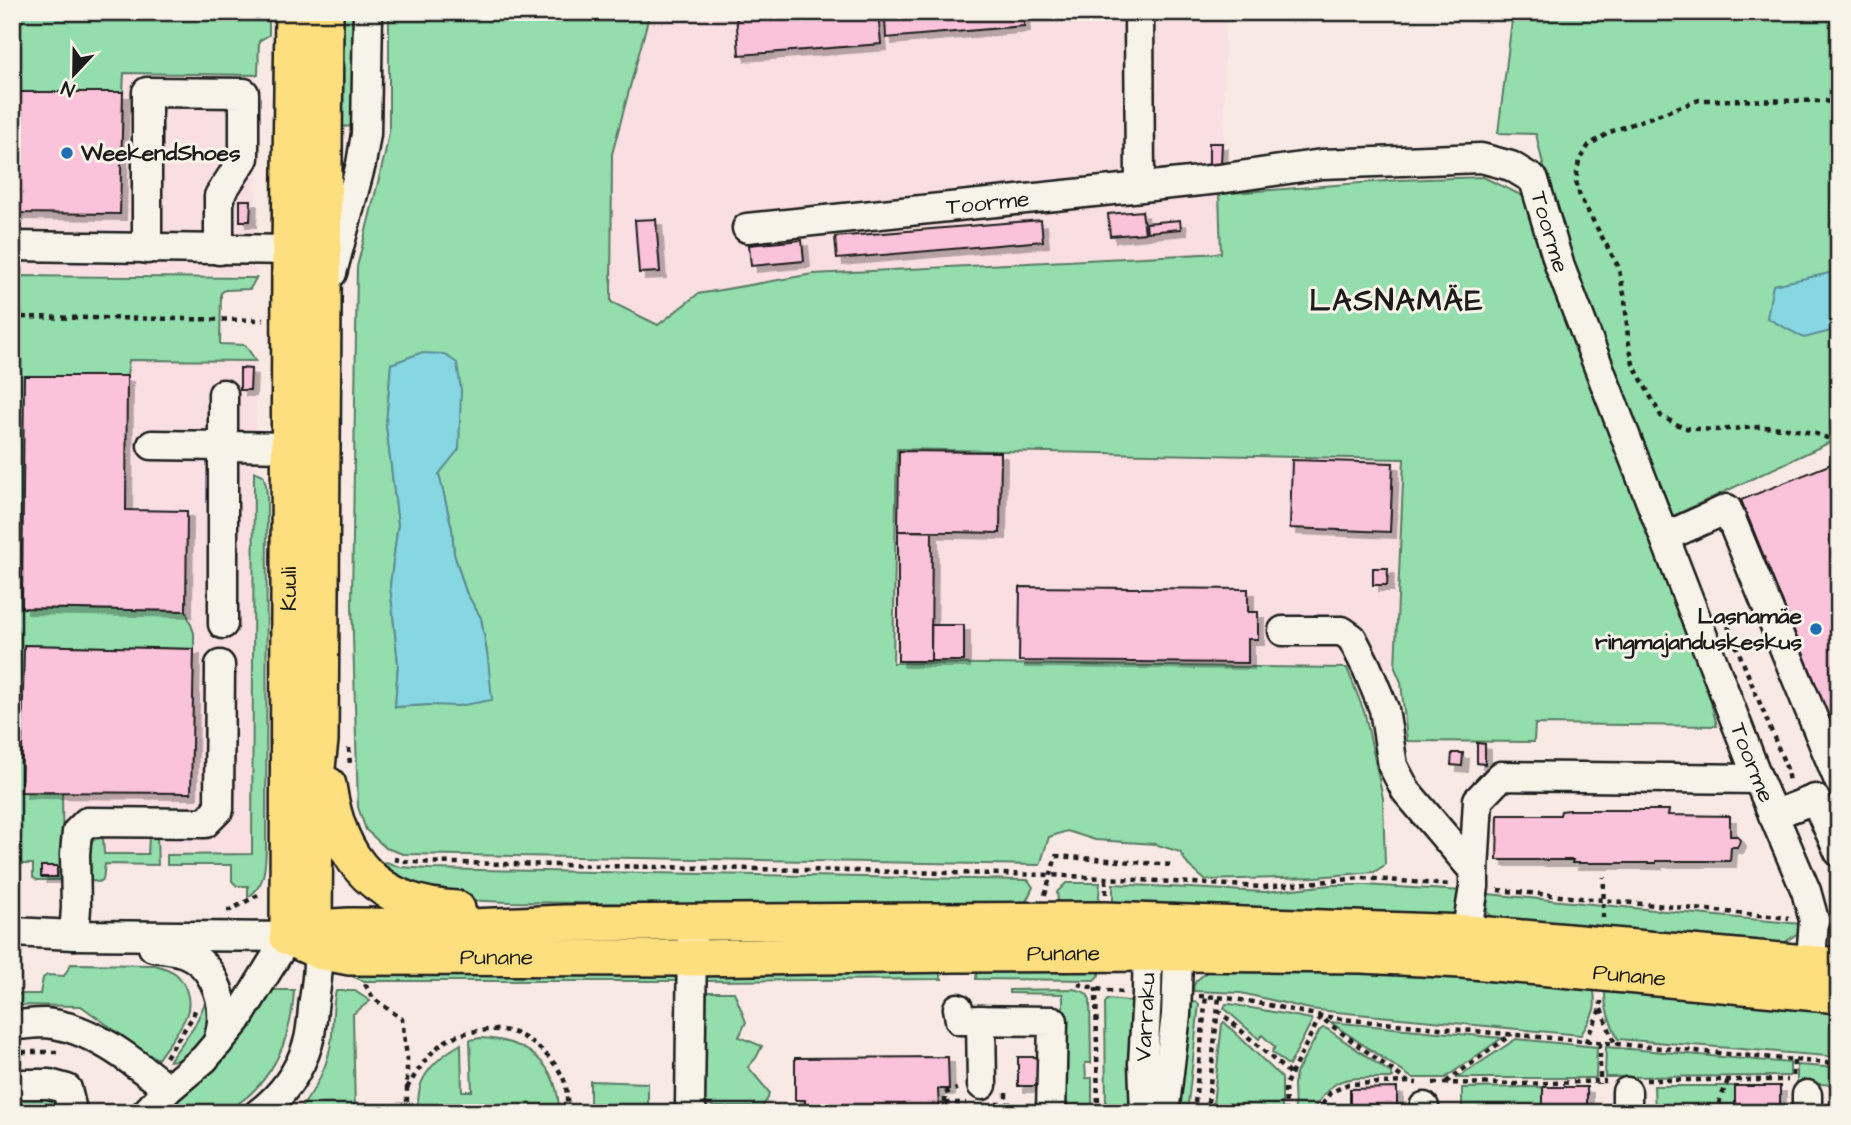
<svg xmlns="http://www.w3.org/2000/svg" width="1851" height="1125" font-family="'Architects Daughter',sans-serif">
	<defs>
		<filter id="shadow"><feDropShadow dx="6" dy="6" stdDeviation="0" flood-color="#0004"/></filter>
	</defs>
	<rect width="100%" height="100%" fill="#f8e9e5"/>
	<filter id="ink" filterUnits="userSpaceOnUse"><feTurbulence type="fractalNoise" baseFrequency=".0143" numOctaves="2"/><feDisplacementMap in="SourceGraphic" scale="14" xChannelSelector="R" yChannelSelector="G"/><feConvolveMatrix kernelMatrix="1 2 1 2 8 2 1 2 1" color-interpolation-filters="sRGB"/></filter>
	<g filter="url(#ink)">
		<path fill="#f9dee2" d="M12,12h245l-2,263 -243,-1z
			M650,12h575l-3,241 -409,21 -115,20 -39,31 -48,-23 1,-148z
			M12,358l244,1 -3,497 -241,-1z
			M896,449l508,10 -7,209 -504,-5z"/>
		<path fill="#94ddad" stroke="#587c64" stroke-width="2" fill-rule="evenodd" d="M12,12h257v23l-10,6 -1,34 -134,-2 -1,19h-111z
			M339,12h19v114l-19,1z
			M389,12h261l-38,142 -1,148 47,23 40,-31 115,-20 408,-21 -2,-59 180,-14 84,-3 40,19 24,66 156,410 14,54 -182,-2 -1,18 -127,-1 -6,-59 -6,-14 9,-209 -507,-10 -4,214 454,5 18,46 18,84 2,67 -11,7 -58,5 -111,3 -17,-15 -8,-13 -25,-8 -60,-4 -28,-9 -18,6 -9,28 -637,-11 -17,-6 -20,-18 -8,-23 -6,-205 5,-335 28,-113 4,-22zM391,364l67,85 -19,25 13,55 2,25 12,38 15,26 7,41 -61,46 -32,2 3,-44 -8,-78 8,-61 -12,-99z
			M1513,12h326v426l-166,78 -91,-220 -23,-62 -23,-100 -38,-1z
			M12,276l244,2 -6,11 -25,1 -4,3 -1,51 25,1 11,16 -127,-1 -2,16h-103l-2,232 164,3 8,22v16l-170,-4 -3,147 41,1 1,83 -3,4h-23l-4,-3v-13h-21z
			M254,471l9,4 3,10 1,11 -1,354c-1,19 -1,36 -18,47v-11h-11l-5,-5v-16h-65v-10l85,-1z
			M149,836l8,1 1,28 -53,-1 -2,16 -5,2 -6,-1 -4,-6v-29l7,-7 8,-1 1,16h44z
			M386,862l14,5 29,2 599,11 5,7 -8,17 -9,5 -506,-7 -76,-3 -21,-6 -34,-29z
			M1066,883h34l-2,26h-39l-2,-17z
			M1113,884l152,8 66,-7h33l98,6 -6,20 -7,6 -336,-7z
			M1488,894l312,30 -2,9 -17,12 -283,-23 -11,-10z
			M71,964l84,1c7,2 15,4 21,9 11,10 16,28 10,42 -6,15 -19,29 -28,43l-9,-4 -68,-49 -69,-1v-11h28l3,-16 4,-3 17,1z
			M1099,965v10l-5,5 -118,-1 1,-8z
			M1331,965l262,21c5,26 0,27 -12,49l-245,-23 -26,-3 -69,-16 -47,-2 -1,-4 3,-6 13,-11z
			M711,970l227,1 4,8 -239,2z
			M370,971l302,2 5,8h-313l-10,-4z
			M1606,987l217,20 7,9 -1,8 10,1v32l-221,-18c-7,-16 -16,-34 -12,-52z
			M1073,989c9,2 14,2 17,11l1,63h-6l1,15h6v35h-28l-1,-119 -54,-1v-3z
			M269,990h25c-2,41 -15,79 -47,107 -7,5 -15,12 -23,15 -11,4 -51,1 -65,1z
			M336,991h19l15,10 -17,13 2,99h-58c18,-22 32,-48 35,-77 1,-15 0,-29 4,-45z
			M700,992h34l12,30 -7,15 23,9 -6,12 -8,9 21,25 -1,6 -6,9h-48l-11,-6z
			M210,997l-2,40 -25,22 -14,2 25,-34 11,-24z
			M1108,999l29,3 -1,111h-30l-1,-110z
			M1197,1002l2,2 -12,109h-10l12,-110z
			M1226,1004h4l81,15 1,2 -23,45 -17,-14 3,-5 -13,-12 -3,4 -35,-31z
			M1224,1022l58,56v35h-70l10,-89z
			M1330,1022l172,16 -57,40h-33z
			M1323,1028l4,1 64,44 2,4 -2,1c-43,1 -56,-7 -79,35h-17l-1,-29 2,-11 24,-43z
			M480,1038c47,2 79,25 79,75h-142c1,-9 1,-21 4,-29 7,-18 24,-31 40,-40l1,47h10l-2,-51z
			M1516,1039l81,8 -1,31h-139z
			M1606,1047l184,16v13l-185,1z
			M1797,1065l42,3v17l-42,-2z
			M590,1081l58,2v30h-58z
			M1654,1086h81v27h-80z
			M1543,1087v26h-81v-25z
			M47,1099l9,3 1,5 -1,6h-36l-1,-2h-7v-11z"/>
		<path fill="#87d7e2" stroke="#5c8c93" stroke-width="2" d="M1839,271v58l-35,9 -37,-20 6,-33z
			M420,353l24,1 13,9 4,27 -2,59 -20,25 13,55 2,25 12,38 15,26 7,41 4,41 -34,6 -31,-1 -32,2 3,-44 -8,-78 8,-61 -12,-99 5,-61z"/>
		<path fill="#fbc3da" stroke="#1c1c1c" stroke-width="2" filter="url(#shadow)" d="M736,12h142l3,32 -142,11z
			M954,12h69l1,14 -138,12 -1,-20z
			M12,92h111l-3,122 -108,-1z
			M1209,143h13l-1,21h-12z
			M240,200h11l-1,21h-10z
			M1142,211l3,22 -35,3 -2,-22z
			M656,219l4,53 -21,1 -4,-53z
			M1041,220l2,21 -206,18 -2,-22z
			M1180,220l1,9 -34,3 -1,-9z
			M802,240l2,21 -53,5 -2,-21z
			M240,368l11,1 -1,21h-10z
			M24,376h103l-1,134 61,1 -1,100 -164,-3z
			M899,451l102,1 -1,81 -102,-2z
			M1292,460l101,3 -3,69 -100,-4z
			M1839,461v281l-98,-242z
			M898,531h34l-1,130h-33z
			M1373,568h15l-1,17h-14z
			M1020,587l228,2v23h10v27h-10v24l-229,-2z
			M931,625h33v36h-33z
			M24,645l170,4 -3,144 -170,-1z
			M1477,743l8,1v20l-8,-1z
			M1452,753h11l-1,13 -11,-1z
			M1570,810h99l-1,5 62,1v20h7l3,4 -1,4 -2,3h-6l-1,14h-74v2h-84l1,-3h-76l1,-45h62l1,-4z
			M41,866h16v11h-16z
			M948,1057l1,32h-11l1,20 -93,1v3h-81v-3h40v-10h-10v-42z
			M1018,1057h22v29h-22z
			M1735,1086h45v27h-45z
			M1543,1087h44v26h-44z
			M1397,1088v25h-47v-24z"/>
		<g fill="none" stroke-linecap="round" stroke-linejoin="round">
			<g stroke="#1c1c1c" stroke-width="33">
				<g id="minor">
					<path d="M1139,12l1,175"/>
					<path id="s1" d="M747,228l472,-49 103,-15 159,-6 30,8 23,14 26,87 198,512 48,112 8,29 -5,65"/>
					<path d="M12,246l278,4"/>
					<path d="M147,249v-157l97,1v65l-25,38v54"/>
					<path d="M332,273l29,-109 5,-30 2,-122"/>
					<path d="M152,445l71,1v-52"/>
					<path d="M1665,537l62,-28 112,272"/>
					<path d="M223,624v-178l67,1"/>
					<path d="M1283,631h59l10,7 15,30 17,41 9,57 13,25 68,80v16l-11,67"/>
					<path d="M1773,815l42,-16 24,53"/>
					<path d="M1474,871l4,-71 23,-24 257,3"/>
					<path d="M12,932l62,3 214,2"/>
					<path d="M74,935l2,-27 -1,-54 2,-22 10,-10 118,1 14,-14 1,-144"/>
					<path d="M692,938l-2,168 3,7"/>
					<path d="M153,947c11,1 22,2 32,6 26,10 39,42 37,68 0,7 -3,15 -4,22"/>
					<path d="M958,1008l2,12 93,1 -2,92"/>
					<path d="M981,1020l1,65"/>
					<path d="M12,1025c11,0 22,-2 33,-2 45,3 89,39 123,66"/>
					<path d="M12,1084h37l18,5 4,17 -5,7"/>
					<path d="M146,1113l22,-24 36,-30 33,-39 51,-83"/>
					<path d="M259,1113c23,-17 41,-42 49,-70 4,-13 4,-29 6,-43 4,-25 6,-44 1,-69"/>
					<path id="s2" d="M1145,1113l-2,-50 4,-69 1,-60"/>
					<path d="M1164,1113l12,-98 3,-81"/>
					<path d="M1424,1113v-6"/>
					<path d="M1627,1113v-21"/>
					<path d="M1807,1113v-18"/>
				</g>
			</g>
			<g stroke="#1c1c1c" stroke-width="40">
				<g id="major">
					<path d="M328,785c11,77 49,120 129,124"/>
					<path d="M314,928l1,-142 5,-46 5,-728"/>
					<path id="s3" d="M288,937l31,14 31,6 341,1 265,-4 223,-1 182,2 101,5 377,35"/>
					<path d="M288,937l26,-9 36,-2 122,1 93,-4 540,-3 361,13 373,33"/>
					<path id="s4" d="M288,937l2,-687 3,-238"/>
				</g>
			</g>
			<path stroke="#1c1c1c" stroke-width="4.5" stroke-dasharray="5 5" stroke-linecap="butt" d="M1839,106l-13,-5 -127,-1 -89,32 -21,13 -10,15 -3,21 4,16 38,69 7,33 3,40 5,25 28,52 23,12 31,2 45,-3 28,1 28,6 23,8
				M12,317l251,3
				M1728,626l59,143 2,14
				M349,748l1,19
				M394,859l16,3 640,13 213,12 99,-9 89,7
				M1498,890l291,28
				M1106,894v-17
				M1045,895l11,-39 116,9
				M227,910h3l30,-16 1,-2
				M1603,918l1,-41
				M365,984l8,14 29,21 5,38v56
				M1078,984l29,7 17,1
				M1096,987l2,126
				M1199,996c52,1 101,19 152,24l488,44
				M1601,1009l14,35
				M1218,1010l73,65
				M1586,1042c4,-14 15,-28 15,-41
				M1600,1043v41
				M12,1052h48
				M166,1057l26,-39 4,-10
				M1793,1076l1,-16
				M1646,1080h142
				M1446,1082l66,-48
				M1433,1083l91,1 82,-3
				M407,1088c11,-18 23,-38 42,-49 15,-8 43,-11 59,-8 22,5 48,29 56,49 4,10 3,22 3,33
				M1006,1093v11
				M945,1103h21
				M996,1104h18l1,9
				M945,1113v-20l12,-4
				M1194,1113l12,-117
				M1207,1113l12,-116
				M1286,1113l-1,-27 35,-69 88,65 9,1
				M1317,1113l13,-20 18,-9 60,-2
				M1715,1113l13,-33"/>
			<use href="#minor" stroke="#f7f3e8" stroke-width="28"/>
			<use href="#major" stroke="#fedf80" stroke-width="35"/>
		</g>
	</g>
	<g fill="#1f6fb2" stroke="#f7f3e8" stroke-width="2.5">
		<circle cx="67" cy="153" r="7"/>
		<circle cx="1816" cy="629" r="7"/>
	</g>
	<g text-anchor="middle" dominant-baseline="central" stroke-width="6" stroke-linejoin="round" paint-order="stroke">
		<g font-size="23" font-weight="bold" fill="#1c1c1c" stroke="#f7f3e8" text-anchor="start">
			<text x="81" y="153">WeekendShoes</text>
			<text x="1802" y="616" text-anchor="end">Lasnamäe<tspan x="1802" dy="26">ringmajanduskeskus</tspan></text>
		</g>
		<g font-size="23" fill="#1c1c1c" stroke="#f7f3e8">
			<text stroke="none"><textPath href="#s1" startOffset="242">Toorme</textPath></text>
			<text stroke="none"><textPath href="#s1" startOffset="850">Toorme</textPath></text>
			<text stroke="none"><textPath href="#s4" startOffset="348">Kuuli</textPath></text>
			<text stroke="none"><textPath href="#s1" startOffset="1418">Toorme</textPath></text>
			<text stroke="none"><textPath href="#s3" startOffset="779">Punane</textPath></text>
			<text stroke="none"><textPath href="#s3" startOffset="212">Punane</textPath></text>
			<text stroke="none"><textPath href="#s3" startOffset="1346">Punane</textPath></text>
			<text stroke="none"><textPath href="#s2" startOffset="96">Varraku</textPath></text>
		</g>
		<g font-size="30" font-weight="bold" letter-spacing="2" fill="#1c1c1c" stroke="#f7f3e8">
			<text x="1397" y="301">LASNAMÄE</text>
		</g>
	</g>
	<rect width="1851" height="1125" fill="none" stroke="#f7f3e8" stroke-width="42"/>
	<rect x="21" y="21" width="1809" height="1083" fill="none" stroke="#1c1c1c" stroke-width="2.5" filter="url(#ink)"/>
	<g transform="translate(74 74) rotate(202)" stroke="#f7f3e8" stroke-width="5" paint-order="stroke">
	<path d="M0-5L12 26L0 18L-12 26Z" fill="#1c1c1c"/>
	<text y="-10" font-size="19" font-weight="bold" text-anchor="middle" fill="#1c1c1c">N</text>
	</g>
</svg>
